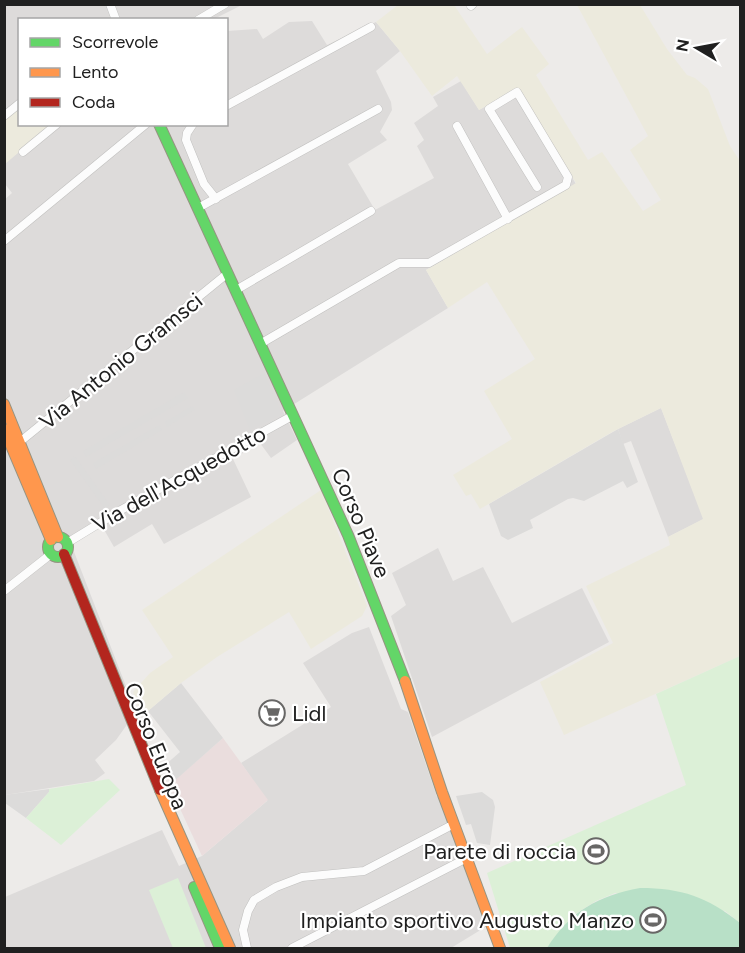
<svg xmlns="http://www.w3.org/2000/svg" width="745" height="953" font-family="Figtree,sans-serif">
	<rect width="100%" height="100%" fill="#edebe9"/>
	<path fill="#dddbda" d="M5,5h237l-28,14 -194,1 -1,86 -14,13z
		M312,21l15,24 49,-23 24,29 -24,20 15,31 1,8 -12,22 7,8 -39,24 27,46 59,-32 -17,-32 7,-6 -10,-17 24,-17 -5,-9 28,-16 18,29 39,-22 58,96 -150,86 22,38 -165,103 14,29 -26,18 -11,-15 -27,16 18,38 -87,47 -12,-20 -38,23 -12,-21 -31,18 65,168 -20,28 -21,20 10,13 -11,8 -89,14 -1,-595 8,-7 -7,-9 -1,-20 47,-39 175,-1 1,-93 30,-2 6,10 26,-17z
		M661,408l43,111 -36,18 -37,-96 -8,3 -5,-15z
		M438,548l15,33 30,-14 29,56 70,-35 27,54 -177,95 -41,-121 15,-11 -14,-32z
		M369,627l32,82 7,3 29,85 11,-7 44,133 -41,25h-446v-51l157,-67 17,36 23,-10 65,-55 -26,-38 90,-56 -28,-44 49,-30z"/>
	<path fill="#eadddd" d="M223,738l45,62 -66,56 -33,-71z"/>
	<path fill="#dcdbda" d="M264,373l18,41 -32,16 -16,-40z
		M184,392l4,6 -102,59 -3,-6z
		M192,406l3,4 -28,17 -2,-5z
		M159,425l3,5 -66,39 -3,-6z
		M618,429l20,53 -11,6 -4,-7 -39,20 -11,-3 -5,1 -38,21 3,8 -25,12 -7,-4 -12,-32z
		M75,456l35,49 -5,4 -35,-49z
		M181,683l42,55 -52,46 -7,-18 16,-14 -32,-41z
		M49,789v3l-23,26 -21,-15 -1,-8z
		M482,792l11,8 2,7 -5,38 -13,-2 -6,-19 -5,1 -10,-29z"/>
	<path fill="#eceadd" d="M398,5h56l33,49 35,-27 27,37 -13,11 52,85 14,-8 41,59 18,-11 -31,-50 18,-14 -71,-131h63l27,44 20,26 8,3 13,11 22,57 10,15v495l-176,79 -24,-53 73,-39 -27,-57 84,-41 -2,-8 35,-18 -42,-111 -49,24 -132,77 -9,-15 -5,2 -13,-21 59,-36 -28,-48 51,-32 -48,-77 -39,26 -22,-38 150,-87 -58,-95 -39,22 -22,-34 -25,20 -32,-45 -24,-29z
		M19,106l1,18 31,1 -46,39 -1,-45z
		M321,490l46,116 -5,10 -51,33 -22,-37 -72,45 -36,26 -33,28h-8l-7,-19 17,-19 23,-16 -31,-47z"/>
	<path fill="#dcf0d7" d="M740,656v267l-15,-12 -110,-18 -19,8 -24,15 -25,32h-37l-23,-75 199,-88 -30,-91z
		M109,779l11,11 -59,55 -35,-27 23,-26v-3z
		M178,878l28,70h-33l-24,-58z"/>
	<path fill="#b8e0c7" d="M640,888c42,0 67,9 100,35v25h-193c23,-37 51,-52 93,-60z"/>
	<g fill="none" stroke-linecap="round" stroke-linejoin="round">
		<g stroke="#c1c0bf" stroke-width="9">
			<path id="street" d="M110,4l6,16
				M471,6l2,-2
				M198,20l27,-16
				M226,106l145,-79
				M4,116l16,-13
				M193,124l-6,9 -1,7 18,44 12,15
				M457,126l51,93
				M23,152l34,-28
				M198,208l180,-99
				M4,241l142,-117
				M236,290l135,-79
				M260,344l139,-81h30l137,-78 2,-8 -51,-85 -28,17 48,78
				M16,445l212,-172
				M67,543l54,-33 171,-94
				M4,591l47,-37
				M247,948l-4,-18 5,-19 6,-11 22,-13 26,-10 62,-6 90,-47
				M292,948l175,-90"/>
		</g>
		<g stroke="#969482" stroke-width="12">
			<path id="fast" d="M159,124l189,411 57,146
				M48 547a10 10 0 1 1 20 0a10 10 0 1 1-20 0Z
				M194,887l26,61"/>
		</g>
		<g stroke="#969482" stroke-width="12">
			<path id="slow" d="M4,404l54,133
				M4,429l47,111
				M405,681l37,111 58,156
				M160,790l70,158"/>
		</g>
		<g stroke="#969482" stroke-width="12">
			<path id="jam" d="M64,554l96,236"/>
		</g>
		<use href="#street" stroke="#fcfcfc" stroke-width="8"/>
		<use href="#fast" stroke="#63d668" stroke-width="10"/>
		<use href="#slow" stroke="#ff974d" stroke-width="10"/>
		<use href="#jam" stroke="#b3261e" stroke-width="10"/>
	</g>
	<defs>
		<g id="supermarket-ring" transform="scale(1.35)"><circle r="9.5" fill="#fff" stroke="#686766" stroke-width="1.5"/><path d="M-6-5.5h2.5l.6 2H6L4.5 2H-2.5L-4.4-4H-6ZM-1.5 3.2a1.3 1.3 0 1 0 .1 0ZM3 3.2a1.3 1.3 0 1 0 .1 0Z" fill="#686766"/></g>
		<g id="stadium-ring" transform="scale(1.35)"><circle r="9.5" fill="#fff" stroke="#686766" stroke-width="1.5"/><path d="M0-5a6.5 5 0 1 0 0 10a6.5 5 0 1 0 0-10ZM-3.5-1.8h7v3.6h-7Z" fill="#686766"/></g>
	</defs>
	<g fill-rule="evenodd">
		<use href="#supermarket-ring" x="272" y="713"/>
		<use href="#stadium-ring" x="596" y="851"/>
		<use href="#stadium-ring" x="653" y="920"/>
	</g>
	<g text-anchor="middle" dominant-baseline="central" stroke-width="4.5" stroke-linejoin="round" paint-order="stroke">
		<g font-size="22" fill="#202020" stroke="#fff">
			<text transform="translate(121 361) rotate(-39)">Via Antonio Gramsci</text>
			<text transform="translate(179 479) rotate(-29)">Via dell'Acquedotto</text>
			<text transform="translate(361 523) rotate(67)">Corso Piave</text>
			<text transform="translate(156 746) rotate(68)">Corso Europa</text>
		</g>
		<g font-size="22" fill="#202020" stroke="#fff" text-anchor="end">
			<text x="292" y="713" text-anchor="start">Lidl</text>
			<text x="576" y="851">Parete di roccia</text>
			<text x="634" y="920">Impianto sportivo Augusto Manzo</text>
		</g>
	</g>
	<rect width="745" height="953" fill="none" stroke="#202020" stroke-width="12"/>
	<rect x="18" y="18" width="210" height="108" fill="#ffffff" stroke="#a6a6a6" stroke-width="1.5"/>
	<rect x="30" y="38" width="30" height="9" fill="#63d668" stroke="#a6a6a6" stroke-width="1.5"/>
	<text x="72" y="48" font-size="18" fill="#202020">Scorrevole</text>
	<rect x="30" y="68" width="30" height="9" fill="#ff974d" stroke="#a6a6a6" stroke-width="1.5"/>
	<text x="72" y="78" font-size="18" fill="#202020">Lento</text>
	<rect x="30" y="98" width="30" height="9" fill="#b3261e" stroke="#a6a6a6" stroke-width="1.5"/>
	<text x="72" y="108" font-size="18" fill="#202020">Coda</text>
	<g transform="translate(697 48) rotate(280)" stroke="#ffffff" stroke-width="4.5" paint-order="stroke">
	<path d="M0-4.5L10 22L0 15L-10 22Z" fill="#202020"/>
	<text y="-9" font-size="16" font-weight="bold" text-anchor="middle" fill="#202020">N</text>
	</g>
</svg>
